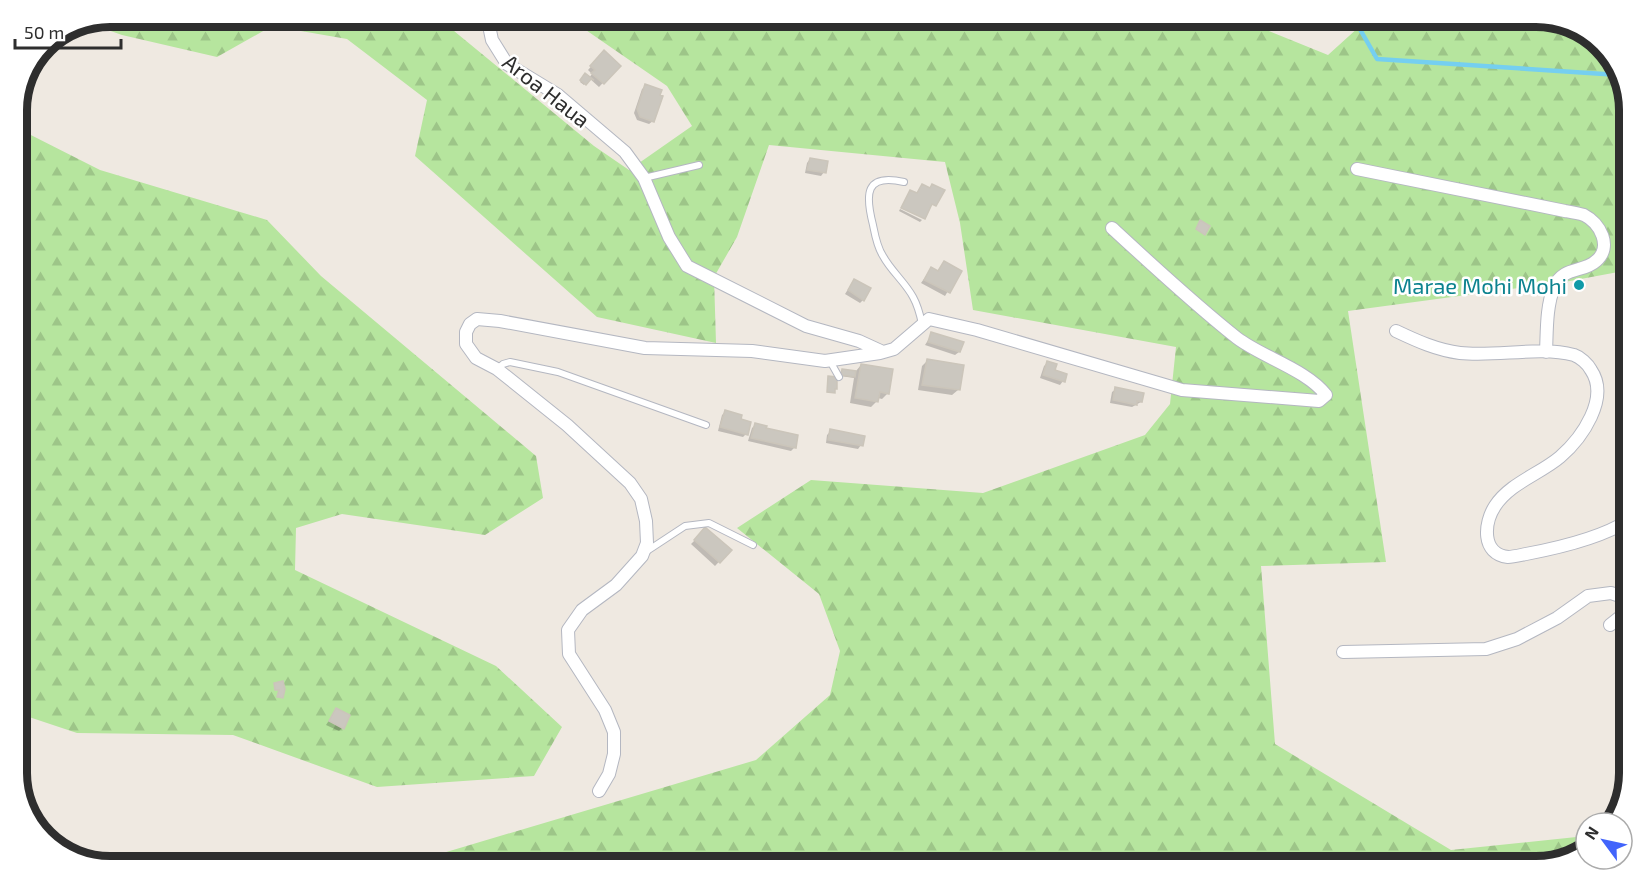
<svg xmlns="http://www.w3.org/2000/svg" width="1646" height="883" font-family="'Exo 2',sans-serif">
	<defs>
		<pattern id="forest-firs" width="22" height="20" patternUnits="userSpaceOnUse" patternTransform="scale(1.5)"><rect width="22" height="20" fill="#b6e59e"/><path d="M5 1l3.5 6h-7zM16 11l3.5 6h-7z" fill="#9dc588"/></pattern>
	</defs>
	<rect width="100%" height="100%" fill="#efe9e1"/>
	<path fill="url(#forest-firs)" d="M110,16l327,1 157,129 35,24 63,-44 -25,-40 -100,-69h680l2,6 79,32 42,-38 166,-1 42,10 36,32 15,46v166l-59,11 -222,30 38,251 -125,4 14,178 176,106 135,-14v15l-50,15h-1404l56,-8 255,-5 313,-93 74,-65 10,-44 -21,-57 -82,-66 74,-48 172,13 162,-58 25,-31 6,-57 -203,-37 -13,-87 -15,-61 -176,-17 -32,92 -23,40 2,66 -119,-26 -182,-161 12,-56 -80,-61 -75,-13 -55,31 -95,-22 -31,-11z
		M17,128l83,42 167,50 54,56 215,180 7,42 -58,37 -143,-21 -46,14 -1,42 201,96 66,61 -28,49 -157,11 -144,-52 -156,-2 -60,-20z"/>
	<path fill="#0003" d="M604,52l15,14 -20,21 -10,-9 -5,7 -4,-3 5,-7 4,3 3,-4 -4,-4z
		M646,86l7,35 -4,3 -12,-4 -3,-7 8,-24z
		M810,159l14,13 -3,4 -16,-3 2,-10z
		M900,209l22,11 -2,2 -21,-11z
		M944,263l16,8 -15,25 -24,-13 10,-14 6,3z
		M854,280l9,20 -3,3 -15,-9z
		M932,334l30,9 -3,9 -4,3 -30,-10z
		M927,361l31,29 -6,5 -34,-5 4,-24z
		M1047,363l16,18 -3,4 -20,-7 4,-12z
		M861,365l27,28 -6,6 -4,-1 -1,3 -6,6 -21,-4 4,-25 -14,-2 2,-6 14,1z
		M1116,389l25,13 -9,5 -22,-4 2,-11z
		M725,412l15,9 6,13 -3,3 -25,-6 4,-16z
		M755,425l40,22 -4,4 -43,-10 4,-13z
		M831,431l30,14 -3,4 -32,-6 1,-8z
		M706,529l24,21 -15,16 -24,-22z
		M336,710l6,18 -3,3 -13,-6z"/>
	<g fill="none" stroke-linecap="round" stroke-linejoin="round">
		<path stroke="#75cff0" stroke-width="4.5" d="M1345,16l12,8 20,35 242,16"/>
	</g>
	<path fill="#cbc7bf" stroke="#cbc5ba" stroke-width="1.5" d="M604,50l17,16 -17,18 -13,-11 4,-3 -5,-4z
		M585,73l9,7 -3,-1 -5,6 -6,-5z
		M645,84l17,6 -2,5 3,1 -9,26 -14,-5 -3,-8z
		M810,158l18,3 -2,12 -19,-3z
		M922,184l8,4 2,-4 13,6 -9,16 -4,-2 -7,15 -24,-11 9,-18 7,3z
		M1200,220l10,6 -5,9 -9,-6z
		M944,261l18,10 -12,22 -26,-13 7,-13 7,4z
		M854,279l17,9 -7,13 -16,-11z
		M931,332l33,10 -4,10 -32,-10z
		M927,359l37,6 -4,25 -38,-5z
		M1047,361l10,3 -2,6 12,4 -2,8 -22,-7z
		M861,364l32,5 -4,25 -9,-2 -2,10 -23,-4z
		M842,369l14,2 -1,6 -14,-2z
		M828,376l9,1v12h-2v4l-8,-1z
		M1115,387l29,6 -2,9 -5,-1v4l-24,-5z
		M725,410l17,5 -1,4 10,3 -3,13 -28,-8z
		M755,423l12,3 -1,2 32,7 -2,13 -45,-10z
		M830,429l35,7 -2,10 -35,-6z
		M705,527l27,23 -12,13 -26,-23z
		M283,681l2,8 -2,9 -6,-1 2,-7h-4l-1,-7z
		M336,708l14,7 -6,14 -15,-8z"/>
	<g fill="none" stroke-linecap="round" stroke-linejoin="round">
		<g stroke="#b4b7c1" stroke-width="8">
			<path id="lane" d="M644,178l55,-13
				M904,182c-39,-9 -39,12 -31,43 2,10 4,22 10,31 8,15 22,26 30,41 5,9 7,17 9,27
				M830,361l9,16
				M497,369l6,-5 7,-2 48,10 148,53
				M644,553l41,-27 24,-3 44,22"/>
		</g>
		<g stroke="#b4b7c1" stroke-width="14">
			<path id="street" d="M487,16l5,24 15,24 51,31 67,57 19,26 25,59 18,29 119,60 53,15 24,11
				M1357,169l208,42c6,1 13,2 19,4 16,8 29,32 12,46 -13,12 -33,5 -42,26 -8,20 -7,44 -8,65
				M1396,331c21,10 41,19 64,22 37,4 78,-7 114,2 6,2 14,9 17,15 19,28 -9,68 -31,87 -20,17 -50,26 -65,49 -11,17 -14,48 13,51 5,0 13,-2 18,-3 32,-6 77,-17 103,-34
				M1610,625l19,-15
				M1343,652l143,-3 31,-10 40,-21 31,-22 23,-3 18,6
				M1627,771h2
				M599,791l10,-17 5,-20v-22l-9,-22 -36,-56 -1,-24 14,-20 34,-25 26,-29 5,-13 -1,-22 -5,-22 -11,-16 -63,-58 -70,-56 -21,-11 -10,-14v-12l4,-8 7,-5 23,2 145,27 107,3 73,10 55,-8 14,-4 35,-30 48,11 205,60 137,11 7,-6c-19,-25 -64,-38 -89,-57 -43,-34 -85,-73 -125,-110"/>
		</g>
		<use href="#lane" stroke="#fff" stroke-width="6"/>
		<use href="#street" stroke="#fff" stroke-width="12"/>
	</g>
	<circle fill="#0f9aa8" stroke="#fff" stroke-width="2" cx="1579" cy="285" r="6"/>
	<g text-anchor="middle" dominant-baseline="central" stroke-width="5" stroke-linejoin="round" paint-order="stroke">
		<g font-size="22" fill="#2e2e2e" stroke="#fff">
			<text transform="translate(547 90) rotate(38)">Aroa Haua</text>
		</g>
		<g font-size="22" fill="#0d838f" stroke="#fff" text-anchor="end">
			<text x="1567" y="285">Marae Mohi Mohi</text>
		</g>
	</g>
	<path d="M0 0H1646V883H0ZM110 27H1536A83 83 0 0 1 1619 110V773A83 83 0 0 1 1536 856H110A83 83 0 0 1 27 773V110A83 83 0 0 1 110 27Z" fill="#fff" fill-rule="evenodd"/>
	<path fill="none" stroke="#2e2e2e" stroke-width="8" d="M110 27H1536A83 83 0 0 1 1619 110V773A83 83 0 0 1 1536 856H110A83 83 0 0 1 27 773V110A83 83 0 0 1 110 27Z"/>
	<g transform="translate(1604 841) rotate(303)"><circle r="28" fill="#ffffff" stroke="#ababab" stroke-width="1.5"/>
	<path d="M0-4.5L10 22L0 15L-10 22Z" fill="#4264fb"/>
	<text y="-9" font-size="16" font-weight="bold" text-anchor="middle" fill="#2e2e2e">N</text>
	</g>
	<path d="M15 39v9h106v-9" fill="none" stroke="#2e2e2e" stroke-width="3"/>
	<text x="24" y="39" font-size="18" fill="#2e2e2e" stroke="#ffffff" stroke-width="4.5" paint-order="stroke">50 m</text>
</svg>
